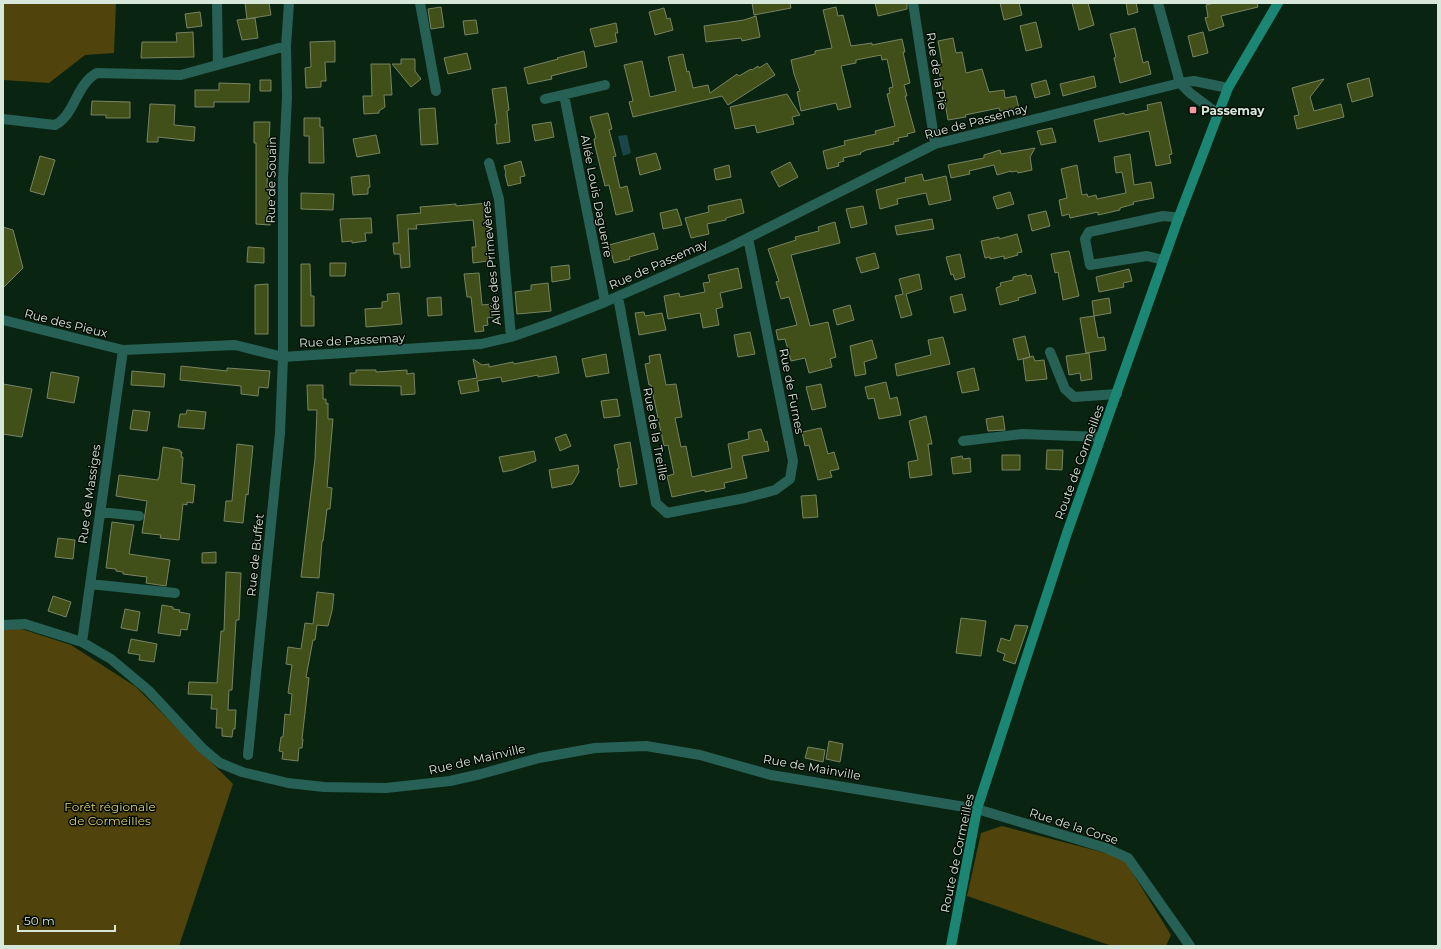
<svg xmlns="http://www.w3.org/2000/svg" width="1441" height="949" font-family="Montserrat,sans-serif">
	<rect width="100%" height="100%" fill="#092511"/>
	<path fill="#50440c" d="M3,3h113l-2,50 -29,2 -36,28 -46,-3z
		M3,623l68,22 65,42 97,97 -54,162h-176z
		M1002,826l115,30 8,5 46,74 -5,11h-54l-145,-50 14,-63z"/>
	<path fill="#1a464b" d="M627,135l4,18 -8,3 -5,-20z"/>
	<path fill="#405018" stroke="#788362" d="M245,3h24l2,12 -24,4z
		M752,3h38l1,5 -37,7z
		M875,3h32v6l-29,7z
		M1000,3h19l3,12 -18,5z
		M1072,3h16l6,22 -15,5z
		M1126,3h10l2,9 -10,3z
		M1214,3h43l1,4 -37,9 3,10 -15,5 -4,-13 3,-1 -2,-12z
		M441,7l3,20 -13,2 -3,-20z
		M836,7l2,9 5,-1 8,31 21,-3v2l30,-6 3,13h-2l7,31 -6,2 3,11h-2l10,36 -8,2 1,2 -10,2 1,3 -6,1 1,2 -28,6 -6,3 1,1 -18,4 1,3 -6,2 1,3 -12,3 -4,-18 22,-6 -1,-4 32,-7 -1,-3 20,-5 -8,-32 3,-1 -1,-5 4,-1 -6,-28 -5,1 -1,-5 -25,5v3l-15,3 10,41 -13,3 -2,-7 -35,8 -4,-19 3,-1 -6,-17 -3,-14 24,-6v-3l17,-3 -9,-38z
		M664,8l3,11 3,-1 3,12 -18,5 -6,-23z
		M200,12l2,14 -15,2 -2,-14z
		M756,16l4,21 -18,4 -1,-3 -35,4 -2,-16 40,-6z
		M255,18l3,20 -16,2 -5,-20z
		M476,20l2,13 -13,2 -2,-14z
		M1036,22l6,25 -16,4 -6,-25z
		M616,23l2,10h-3l2,9 -22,5 -5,-18z
		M1135,28l8,35 5,-2 3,13 -31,9 -6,-25 2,-1 -6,-23z
		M193,32l1,25 -53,1 1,-16h35l-1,-9z
		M1203,32l5,21 -15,4 -5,-21z
		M953,38l3,15 6,-1 4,21 16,-4 7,23 15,-2 1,8 11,-2 3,12 -19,3 -1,-3 -34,7 1,2 -18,3 -10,-56 4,-1 -4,-22z
		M335,41v21h-10l1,19h-5v6l-15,1 -1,-20 6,-1 -1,-25z
		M584,51l3,16 -36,9 1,3 -24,5 -4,-16 34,-9 -1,-1z
		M467,53l4,16 -23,5 -4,-16z
		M683,54l4,18 2,-1 4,17 15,-3 2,8 27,-19 2,2 12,-7 1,1 6,-4 1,2 8,-5 8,12 -47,30 -6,-9 -89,21 -4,-15 4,-1 -9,-36 18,-4 8,36 26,-6 -8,-34z
		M401,59h14v12l6,8 -10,8 -19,-23h9z
		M371,64h19l2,31h-8l1,12 -6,4v2l-15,1 -1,-18h9z
		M1094,76l2,11 -33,9 -3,-12z
		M1369,78l4,18 -21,6 -5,-18z
		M1324,79l-14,18 4,14 27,-7 3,13 -47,12 -3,-13 5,-1 -7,-27z
		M260,80h11v11h-11z
		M1046,80l4,14 -15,4 -4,-14z
		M219,83l31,1 -1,18h-35v5h-19v-17h24z
		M506,87l3,23 -2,1 3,31 -13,2 -2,-20h2l-5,-35z
		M787,94l13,21 -8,2 2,7 -37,9 -2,-8 -20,4 -5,-22z
		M92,101l38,1v16h-24v-3h-15z
		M1161,102l11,52 -3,1 2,8 -15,3 -7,-35 -50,11 -5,-22 30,-7 1,2 23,-5 -1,-5z
		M150,104l25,1 -1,20 21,2 -1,14 -36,-4v5h-11z
		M435,108l3,36 -17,1 -2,-36z
		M608,113l4,16 -3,1 7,26 -3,1 7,31 7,-2 6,25 -17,4 -7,-30 -4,1 -10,-40 -1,-7 2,-1 -6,-21z
		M304,118h16v9h3l1,36h-15v-27h-5z
		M254,122h16l-3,64h2l1,39 -14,-1v-81h-2z
		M551,122l3,15 -19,4 -3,-16z
		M1052,128l4,14 -15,3 -4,-14z
		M376,135l4,18 -23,4 -4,-18z
		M1035,148l-5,9 2,13 -14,3 -1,-2 -6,1v-1l-14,4 -3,-10 -25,6 1,3 -19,4 -3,-13 36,-7v-3l16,-5 1,4z
		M656,153l5,16 -21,6 -4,-17z
		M1130,154l4,31 17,-3 3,16 -21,4 1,2 -14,4v2l-22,5v-3l-28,6 -1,-4 -7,2 -3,-16 8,-2 -6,-29 16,-4 5,30 5,-1 1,3 8,-2 1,4 29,-6 -4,-21 -6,1 -2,-16z
		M40,156l15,4 -11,35 -14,-4z
		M521,161l4,15 -5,1 1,6 -13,3 -3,-12 1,-1 -2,-7z
		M790,162l8,15 -19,10 -8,-15z
		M729,165l2,12 -15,3 -2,-11z
		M922,174l2,7 22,-5 5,24 -22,5 -3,-12 -29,6 1,5 -18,5 -4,-19 30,-8 -1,-4z
		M369,175l1,12 -2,1v6l-15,1 -2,-18z
		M1010,192l4,12 -17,5 -4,-12z
		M301,193l33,1 -1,16 -32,-1z
		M741,199l3,14 -18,5v2l-19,4 2,10 -18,4 -6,-20 24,-6 -1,-6z
		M487,203l2,23h-2l3,27 -3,1 1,7 -15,2 -1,-16h4l-3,-27 -57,5 1,4h-9l2,38 -9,1 -1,-14h-6l-1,-11h6l-2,-28 24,-2 -1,-6 36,-3v2z
		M863,206l4,18 -16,4 -5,-19z
		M677,209l5,16 -19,4 -3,-16z
		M1046,211l4,15 -18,5 -4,-16z
		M371,218l1,15h-7l1,8 -14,2v-2l-10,1 -2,-23z
		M932,219l2,10 -37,6 -2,-9z
		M835,222l5,21 -49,12 19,71 18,-4 8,35 -6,2 2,8 -23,6 -4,-15 -14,3 -6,-22 -7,1 -2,-10 21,-5 -8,-28 -8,2 -5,-17 3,-1 -11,-32 28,-9 -1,-3 24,-6 -1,-4z
		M3,227l10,3 10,38 -20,20z
		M654,233l4,16 -29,8 1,2 -16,4 -5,-18z
		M1017,234l5,18 -5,1 1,2 -14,4v-3l-14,3v-2l-5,1 -4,-17 18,-4v2z
		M248,247l16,1v15l-17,-1z
		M1069,251l10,45 -16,4 -5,-28 -3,1 -4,-19z
		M875,253l4,15 -18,5 -5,-15z
		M960,254l5,23 -10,3 -2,-6 -2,1 -5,-18z
		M330,263h16l-1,13h-15z
		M301,264h9l1,32h3v30h-13z
		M569,265l1,14 -18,3 -1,-15z
		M738,268l4,20 -22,5 3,14 -7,2 3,16 -16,3 -3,-15 -32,6 -4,-23 15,-3 1,4 25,-5 -2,-9 7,-1 -2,-7z
		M1129,269l3,12 -9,2 1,4 -25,5 -3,-15z
		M479,273l3,32 10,-1 1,13 -6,1 1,7 -5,1 1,5 -9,1 -4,-35h-4l-3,-23z
		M919,274l3,15 -16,5 6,21 -11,3 -6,-22 8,-2 -4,-15z
		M1026,274l1,2 4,-1 5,18 -18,5 1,2 -19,5 -4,-17 5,-2 -1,-3 13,-3v-3z
		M548,283l3,28 -34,3 -2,-22 16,-2v-5z
		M268,284v50h-13v-49z
		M399,293l3,31 -36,3 -1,-18 17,-1v-6l6,-1 -1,-7z
		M962,294l4,16 -12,3 -4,-16z
		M441,297l1,18 -14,1 -1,-18z
		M1109,298l2,15 -17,3 -2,-15z
		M850,305l4,15 -17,5 -4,-15z
		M644,312l1,4 17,-3 4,17 -27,5 -4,-22z
		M1094,316l4,22 6,-1 2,13 -20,3 -6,-35z
		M750,332l5,22 -17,3 -4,-22z
		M1025,336l5,21 -12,3 -5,-21z
		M943,337l7,27 -53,12 -2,-12 36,-9 -3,-15z
		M872,340l5,18 -13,4 2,12 -11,2 -5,-30z
		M1089,353l3,26 -11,2 -1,-8 -11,2 -3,-19z
		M606,354l3,19 -23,4 -4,-18z
		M660,354l6,31 10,-1 6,33 -7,1 6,29 5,-1 6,31 40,-9 -4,-24 21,-5 -1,-7 13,-3 4,13 2,-1 2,10 -27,5 5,22 -23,5 1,5 -20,4v-2l-33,7 -5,-21 7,-2 -6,-29 -4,1 -13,-61h-2l-4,-21 5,-1 -1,-7z
		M556,356l3,17 -21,4v-2l-36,7 -1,-5 -24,4 2,10 -18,3 -3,-13 19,-3 -4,-19 9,6 7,-1v3l24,-5 1,2z
		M1033,356l2,5 9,-1 3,19 -21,2 -3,-22z
		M181,366l46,5v-3l43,3 -2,17 -9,-1 -1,9 -17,-2v-8l-61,-6z
		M974,368l5,22 -17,3 -5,-21z
		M356,370h20v2l31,-2v4l7,-1 1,21 -14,1v-9l-51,-1v-12h6z
		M132,371l33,3 -1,13 -33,-2z
		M51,372l28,5 -5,26 -27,-5z
		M886,382l4,17 7,-2 4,18 -22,4 -5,-21 -6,1 -3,-12z
		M3,384l29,5 -10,48 -19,-3z
		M821,384l5,23 -14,3 -6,-23z
		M307,385h16v14h3v5l2,-1v16h5l-6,68 5,1 -2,21h-3l-4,32h-1l-3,37 -18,-1 14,-118 2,-49h-9z
		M617,399l3,17 -16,2 -3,-17z
		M133,410l17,2 -3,19 -17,-2z
		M187,410l19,2 -2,17 -26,-2 2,-13h6z
		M926,416l6,28h-4l4,31 -22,3 -2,-16 10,-2 -9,-39z
		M1003,416l2,14 -17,1 -2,-12z
		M821,428l7,26 6,-2 5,17 -9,2 2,6 -14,3 -9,-35 -4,1 -3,-14z
		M566,434l5,12 -11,5 -5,-13z
		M630,442l7,42 -17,3 -3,-18 2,-1 -5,-23z
		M237,444l16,2 -5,49 -2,-1 -3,29 -19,-2 2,-20h6z
		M163,447l17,3v2h2l-1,5h2l-2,26 14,2 -2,18 -6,-1v3l-4,-1 -4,36 -19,-2 1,-3 -19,-2 5,-32 -31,-5 3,-21 39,5v-2h1z
		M1047,450h16l-1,20 -16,-1z
		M534,451l2,10 -23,9 -10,2 -4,-15z
		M1002,455h18v15h-18z
		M962,456l1,3 7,-1 1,14 -18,2 -2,-16z
		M578,465l1,7 -7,12 -20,4 -3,-18z
		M816,495l2,22 -15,1 -2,-22z
		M112,522l22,3 -5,29 41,6 -4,26 -20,-3 1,-6 -24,-3v-2l-7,-1v-2l-10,-1z
		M58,538l17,2 -2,19 -18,-2z
		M216,552v11h-14v-10z
		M226,572l15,1 -2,47h-3l-4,70h-3l-1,20h8l-1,19h-2l-1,8 -10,-1v-8h-6l1,-19h-6l1,-14 -24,-1 1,-12 28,1 4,-52h3z
		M317,592l17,2 -2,17 -4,15 -11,-1 -2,15h-2l-7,37 3,1 -7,61h1l-1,9h-3l-1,13 -16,-2 1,-7 -4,-1 2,-14h2l2,-23 5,1 2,-21 -4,-1 4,-28 -6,-1 2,-17 13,2 4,-26 8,1z
		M53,596l18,6 -5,15 -18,-6z
		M162,605l11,2v2l7,1 -1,2 11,2 -3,16 -6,-1 -1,7 -22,-3z
		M125,609l15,3 -3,19 -16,-3z
		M961,618l25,3 -5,35 -25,-3z
		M1015,625l13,1 -13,38 -12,-4 2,-6 -8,-3 4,-13 9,3z
		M131,639l26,5 -3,18 -15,-2 1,-5 -12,-2z
		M829,741l14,3 -3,18 -14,-3z
		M808,747l17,3 -2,12 -18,-4z"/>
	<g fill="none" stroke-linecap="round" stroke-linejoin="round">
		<path stroke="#276155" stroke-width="10" d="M217,3l1,62
			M420,3l16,88
			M913,3l22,141
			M1158,3l22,80 10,10 28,21
			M564,95l41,207
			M545,99l60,-14
			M3,119l52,6c20,-10 21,-41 42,-52l84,2 105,-29
			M489,163l10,36 12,138
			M1163,260l-16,-4 -57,9 -5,-26 4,-7 74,-16 10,1 5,2
			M618,297l38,206 11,10 78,-15 30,-8 15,-11 3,-18 -45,-223
			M3,320l120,30 112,-5 48,12 198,-13 30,-7 43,-15 51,-20 125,-55 205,-103 245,-61 14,-2 34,7
			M1050,352l15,37 9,8 43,-3
			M963,441l59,-7 79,3
			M100,512l39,4
			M90,584l85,9
			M3,625l22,-1 57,18 29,17 37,31 54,58 18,15 22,9 46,11 36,4 62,1 64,-7 31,-7 58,-16 56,-10 51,-2 54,9 71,20 206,34 129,39 22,10 62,88
			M82,642l41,-292
			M248,755l32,-322 3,-76v-178l4,-82 -1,-51 3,-43"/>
		<path stroke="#1c8674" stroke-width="10" d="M951,946l26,-137 90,-276 111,-314 50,-131 50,-85"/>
	</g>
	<rect fill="#f49aa1" stroke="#030b04" stroke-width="1.5" x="1189" y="106" width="8" height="8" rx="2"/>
	<g text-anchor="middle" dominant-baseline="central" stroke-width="3" stroke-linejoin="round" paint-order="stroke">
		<g font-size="12" fill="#d7e7da" stroke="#030b04">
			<text transform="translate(937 71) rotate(81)">Rue de la Pie</text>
			<text transform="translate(976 121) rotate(-15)">Rue de Passemay</text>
			<text transform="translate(271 180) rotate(-89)">Rue de Souain</text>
			<text transform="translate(597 196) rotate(79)">Allée Louis Daguerre</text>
			<text transform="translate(491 263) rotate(-95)">Allée des Primevères</text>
			<text transform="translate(658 264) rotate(-24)">Rue de Passemay</text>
			<text transform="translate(66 323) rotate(14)">Rue des Pieux</text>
			<text transform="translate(352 340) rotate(-3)">Rue de Passemay</text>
			<text transform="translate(792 391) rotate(79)">Rue de Furnes</text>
			<text transform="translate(656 434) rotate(80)">Rue de la Treille</text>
			<text transform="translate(1079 462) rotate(-70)">Route de Cormeilles</text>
			<text transform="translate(89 494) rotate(-82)">Rue de Massiges</text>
			<text transform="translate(255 555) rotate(-84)">Rue de Buffet</text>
			<text transform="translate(477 759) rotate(-13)">Rue de Mainville</text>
			<text transform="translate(812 767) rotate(10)">Rue de Mainville</text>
			<text transform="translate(1074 826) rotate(18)">Rue de la Corse</text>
			<text transform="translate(957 853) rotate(-78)">Route de Cormeilles</text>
		</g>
		<g font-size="12" font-weight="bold" fill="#d7e7da" stroke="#030b04" text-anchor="start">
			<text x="1201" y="110">Passemay</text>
		</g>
		<g font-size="12" fill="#e2cd75" stroke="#030b04">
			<text x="110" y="806">Forêt régionale<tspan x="110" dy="14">de Cormeilles</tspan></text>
		</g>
	</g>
	<rect width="1441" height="949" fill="none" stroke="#d7e7da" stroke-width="8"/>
	<path d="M18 925v6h97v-6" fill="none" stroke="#d7e7da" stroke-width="2"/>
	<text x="24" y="925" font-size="12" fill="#d7e7da" stroke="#030b04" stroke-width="3" paint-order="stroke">50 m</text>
</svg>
